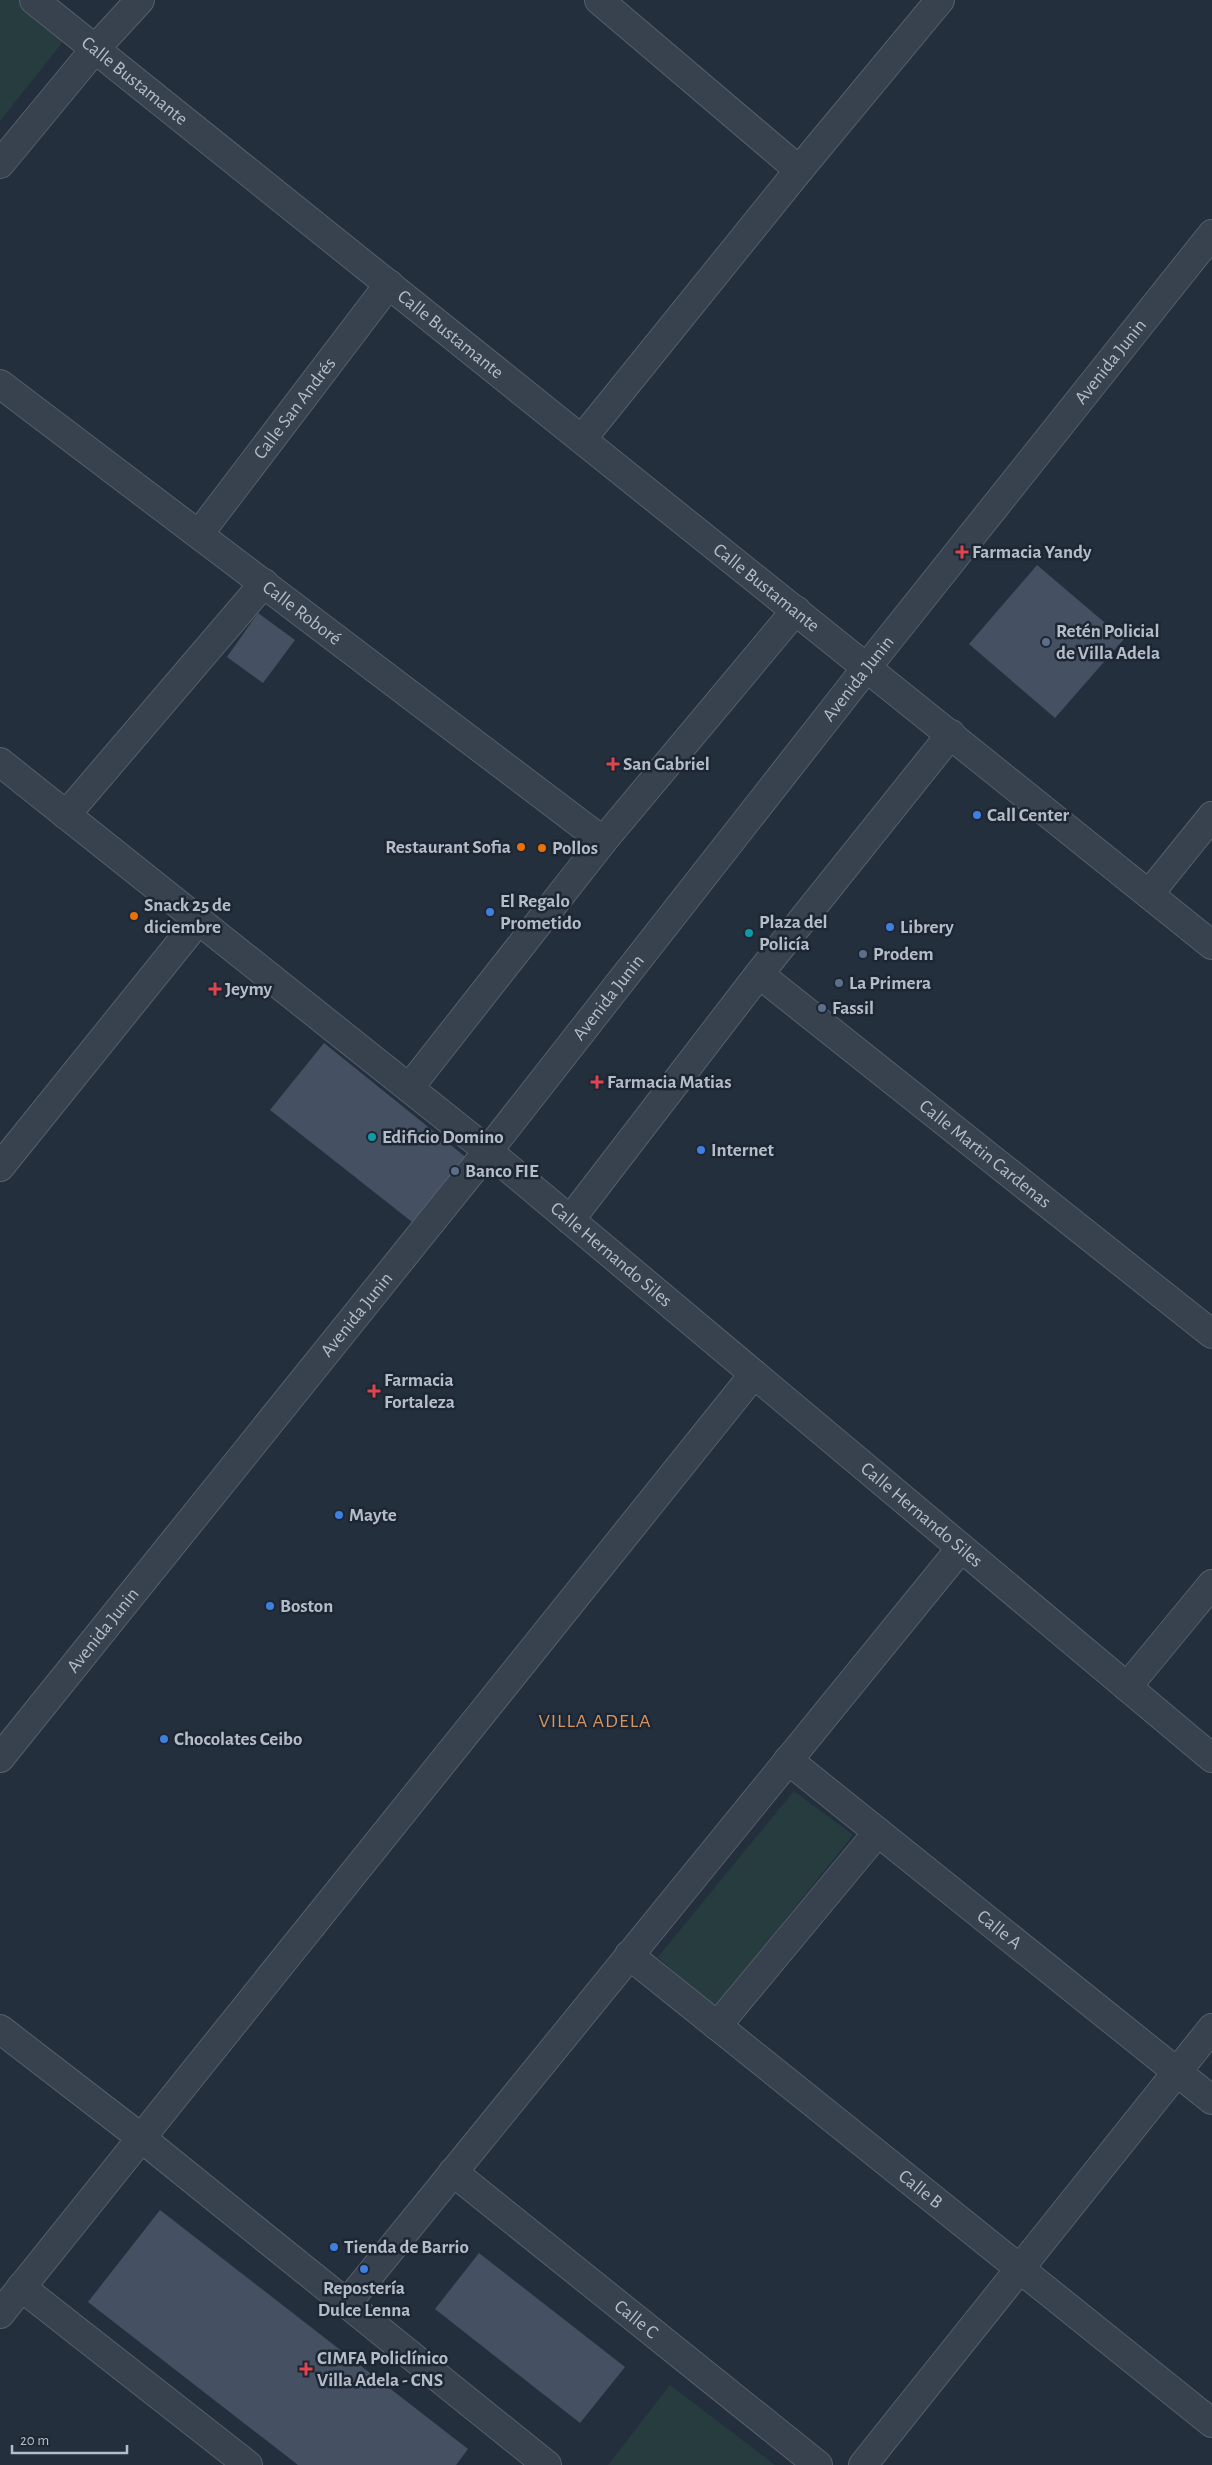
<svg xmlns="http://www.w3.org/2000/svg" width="1212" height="2465" font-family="'Alegreya Sans',sans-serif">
	<rect width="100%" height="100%" fill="#242f3e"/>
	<path fill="#263c3f" d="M0,0h38l35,29 -73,92z
		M794,1791l59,44 -139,173 -56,-51z
		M670,2385l105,80h-167z"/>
	<path fill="#455162" d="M1037,565l87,74 -69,79 -86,-74z
		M258,613l37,27 -32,43 -36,-26z
		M324,1043l149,120 -52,66 -151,-119z
		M160,2210l308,239 -12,16h-158l-210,-163z
		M479,2253l146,114 -45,56 -145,-114z"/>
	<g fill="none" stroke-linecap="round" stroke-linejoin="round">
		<g stroke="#565f6c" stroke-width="30">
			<g id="minor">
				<path id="s1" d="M34,0l1178,945"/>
				<path d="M599,0l200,170"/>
				<path d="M0,164l95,-115 45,-49"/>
				<path id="s2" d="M0,384l603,457"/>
				<path d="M582,439l217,-269 141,-170"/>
				<path id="s3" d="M199,534l190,-250"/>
				<path id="s4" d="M0,762l488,389 724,607"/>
				<path d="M66,815l198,-232"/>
				<path d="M1149,894l63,-78"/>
				<path id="s5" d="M759,974l453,360"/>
				<path d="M409,1088l194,-247 193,-231"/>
				<path d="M0,1167l198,-246"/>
				<path d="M570,1220l189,-246 192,-240"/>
				<path d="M1127,1687l85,-103"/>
				<path id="s6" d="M788,1760l424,340"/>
				<path id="s7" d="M629,1955l583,468"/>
				<path d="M717,2026l161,-194"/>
				<path d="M0,2029l140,108 407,328"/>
				<path id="s8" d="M453,2172l365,293"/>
				<path d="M21,2287l227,178"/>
				<path d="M347,2303l614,-755"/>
				<path d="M0,2314l754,-940"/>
				<path d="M863,2465l349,-437"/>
			</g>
		</g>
		<g stroke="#565f6c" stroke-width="30">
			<g id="tertiary">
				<path id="s9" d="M0,1758l488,-607 379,-484 345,-433"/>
			</g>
		</g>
		<use href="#minor" stroke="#38414e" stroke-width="28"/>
		<use href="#tertiary" stroke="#38414e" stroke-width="28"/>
	</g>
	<g fill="#e0444e" stroke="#1d2633" stroke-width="2">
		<path d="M959.5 544.5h5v5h5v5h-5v5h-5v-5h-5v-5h5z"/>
		<path d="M610.5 756.5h5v5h5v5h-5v5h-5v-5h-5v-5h5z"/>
		<path d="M212.5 981.5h5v5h5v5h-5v5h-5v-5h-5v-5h5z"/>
		<path d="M594.5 1074.5h5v5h5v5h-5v5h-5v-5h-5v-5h5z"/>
		<path d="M371.5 1383.5h5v5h5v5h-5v5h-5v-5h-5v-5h5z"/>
		<path d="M303.5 2361.5h5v5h5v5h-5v5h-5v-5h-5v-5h5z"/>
	</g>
	<g fill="#5c6f8a" stroke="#1d2633" stroke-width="2">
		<circle cx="1046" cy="642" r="5"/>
		<circle cx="863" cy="954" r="5"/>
		<circle cx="839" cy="983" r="5"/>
		<circle cx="822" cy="1008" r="5"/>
		<circle cx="455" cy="1171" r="5"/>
	</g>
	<g fill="#3f7fe0" stroke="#1d2633" stroke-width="2">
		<circle cx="977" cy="815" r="5"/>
		<circle cx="490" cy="912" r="5"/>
		<circle cx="890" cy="927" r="5"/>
		<circle cx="701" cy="1150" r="5"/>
		<circle cx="339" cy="1515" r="5"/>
		<circle cx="270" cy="1606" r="5"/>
		<circle cx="164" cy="1739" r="5"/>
		<circle cx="334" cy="2247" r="5"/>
		<circle cx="364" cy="2269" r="5"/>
	</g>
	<g fill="#e8710a" stroke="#1d2633" stroke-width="2">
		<circle cx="521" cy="847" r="5"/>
		<circle cx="542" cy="848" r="5"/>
		<circle cx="134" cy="916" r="5"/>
	</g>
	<g fill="#0f9aa8" stroke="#1d2633" stroke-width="2">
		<circle cx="749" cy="933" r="5"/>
		<circle cx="372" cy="1137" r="5"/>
	</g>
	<g text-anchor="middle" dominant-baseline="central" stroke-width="5" stroke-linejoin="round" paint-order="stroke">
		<g font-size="19" fill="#b4bcc9" stroke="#1d2633">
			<text stroke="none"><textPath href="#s1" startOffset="129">Calle Bustamante</textPath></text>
			<text stroke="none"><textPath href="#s1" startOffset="534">Calle Bustamante</textPath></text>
			<text stroke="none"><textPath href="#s9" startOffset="1784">Avenida Junin</textPath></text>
			<text stroke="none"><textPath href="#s3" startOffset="158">Calle San Andrés</textPath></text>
			<text stroke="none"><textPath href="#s1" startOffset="939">Calle Bustamante</textPath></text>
			<text stroke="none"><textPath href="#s2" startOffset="379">Calle Roboré</textPath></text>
			<text stroke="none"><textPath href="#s9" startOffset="1379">Avenida Junin</textPath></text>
			<text stroke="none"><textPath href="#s9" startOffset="974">Avenida Junin</textPath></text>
			<text stroke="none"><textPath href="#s5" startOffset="289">Calle Martin Cardenas</textPath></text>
			<text stroke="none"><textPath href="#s4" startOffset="785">Calle Hernando Siles</textPath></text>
			<text stroke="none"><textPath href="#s9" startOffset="569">Avenida Junin</textPath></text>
			<text stroke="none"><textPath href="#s4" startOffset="1190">Calle Hernando Siles</textPath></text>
			<text stroke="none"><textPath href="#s9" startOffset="164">Avenida Junin</textPath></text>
			<text stroke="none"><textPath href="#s6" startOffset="271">Calle A</textPath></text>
			<text stroke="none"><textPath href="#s7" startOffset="374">Calle B</textPath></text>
			<text stroke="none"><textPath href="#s8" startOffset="235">Calle C</textPath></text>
		</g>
		<g font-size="19" font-weight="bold" fill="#b4bcc9" stroke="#1d2633" text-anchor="start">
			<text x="972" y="552">Farmacia Yandy</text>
			<text x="1056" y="631">Retén Policial<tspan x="1056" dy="22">de Villa Adela</tspan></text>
			<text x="623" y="764">San Gabriel</text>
			<text x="987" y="815">Call Center</text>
			<text x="511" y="847" text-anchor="end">Restaurant Sofia</text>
			<text x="552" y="848">Pollos</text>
			<text x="500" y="901">El Regalo<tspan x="500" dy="22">Prometido</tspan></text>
			<text x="144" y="905">Snack 25 de<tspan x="144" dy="22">diciembre</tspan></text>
			<text x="759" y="922">Plaza del<tspan x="759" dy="22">Policía</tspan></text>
			<text x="900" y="927">Librery</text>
			<text x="873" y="954">Prodem</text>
			<text x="849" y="983">La Primera</text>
			<text x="225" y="989">Jeymy</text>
			<text x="832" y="1008">Fassil</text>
			<text x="607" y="1082">Farmacia Matias</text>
			<text x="382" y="1137">Edificio Domino</text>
			<text x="711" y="1150">Internet</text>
			<text x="465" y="1171">Banco FIE</text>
			<text x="384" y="1380">Farmacia<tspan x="384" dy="22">Fortaleza</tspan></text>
			<text x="349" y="1515">Mayte</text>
			<text x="280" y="1606">Boston</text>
			<text x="174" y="1739">Chocolates Ceibo</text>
			<text x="344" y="2247">Tienda de Barrio</text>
			<text x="364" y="2288" text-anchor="middle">Repostería<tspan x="364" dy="22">Dulce Lenna</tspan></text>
			<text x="317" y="2358">CIMFA Policlínico<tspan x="317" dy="22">Villa Adela - CNS</tspan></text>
		</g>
		<g font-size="20" letter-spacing="1" fill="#d59563" stroke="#1d2633">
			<text x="595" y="1721">VILLA ADELA</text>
		</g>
	</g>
	<path d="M12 2445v8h115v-8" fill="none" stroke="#b4bcc9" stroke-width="2.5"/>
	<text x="20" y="2445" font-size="15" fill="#b4bcc9" stroke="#1d2633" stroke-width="4" paint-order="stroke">20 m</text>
</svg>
